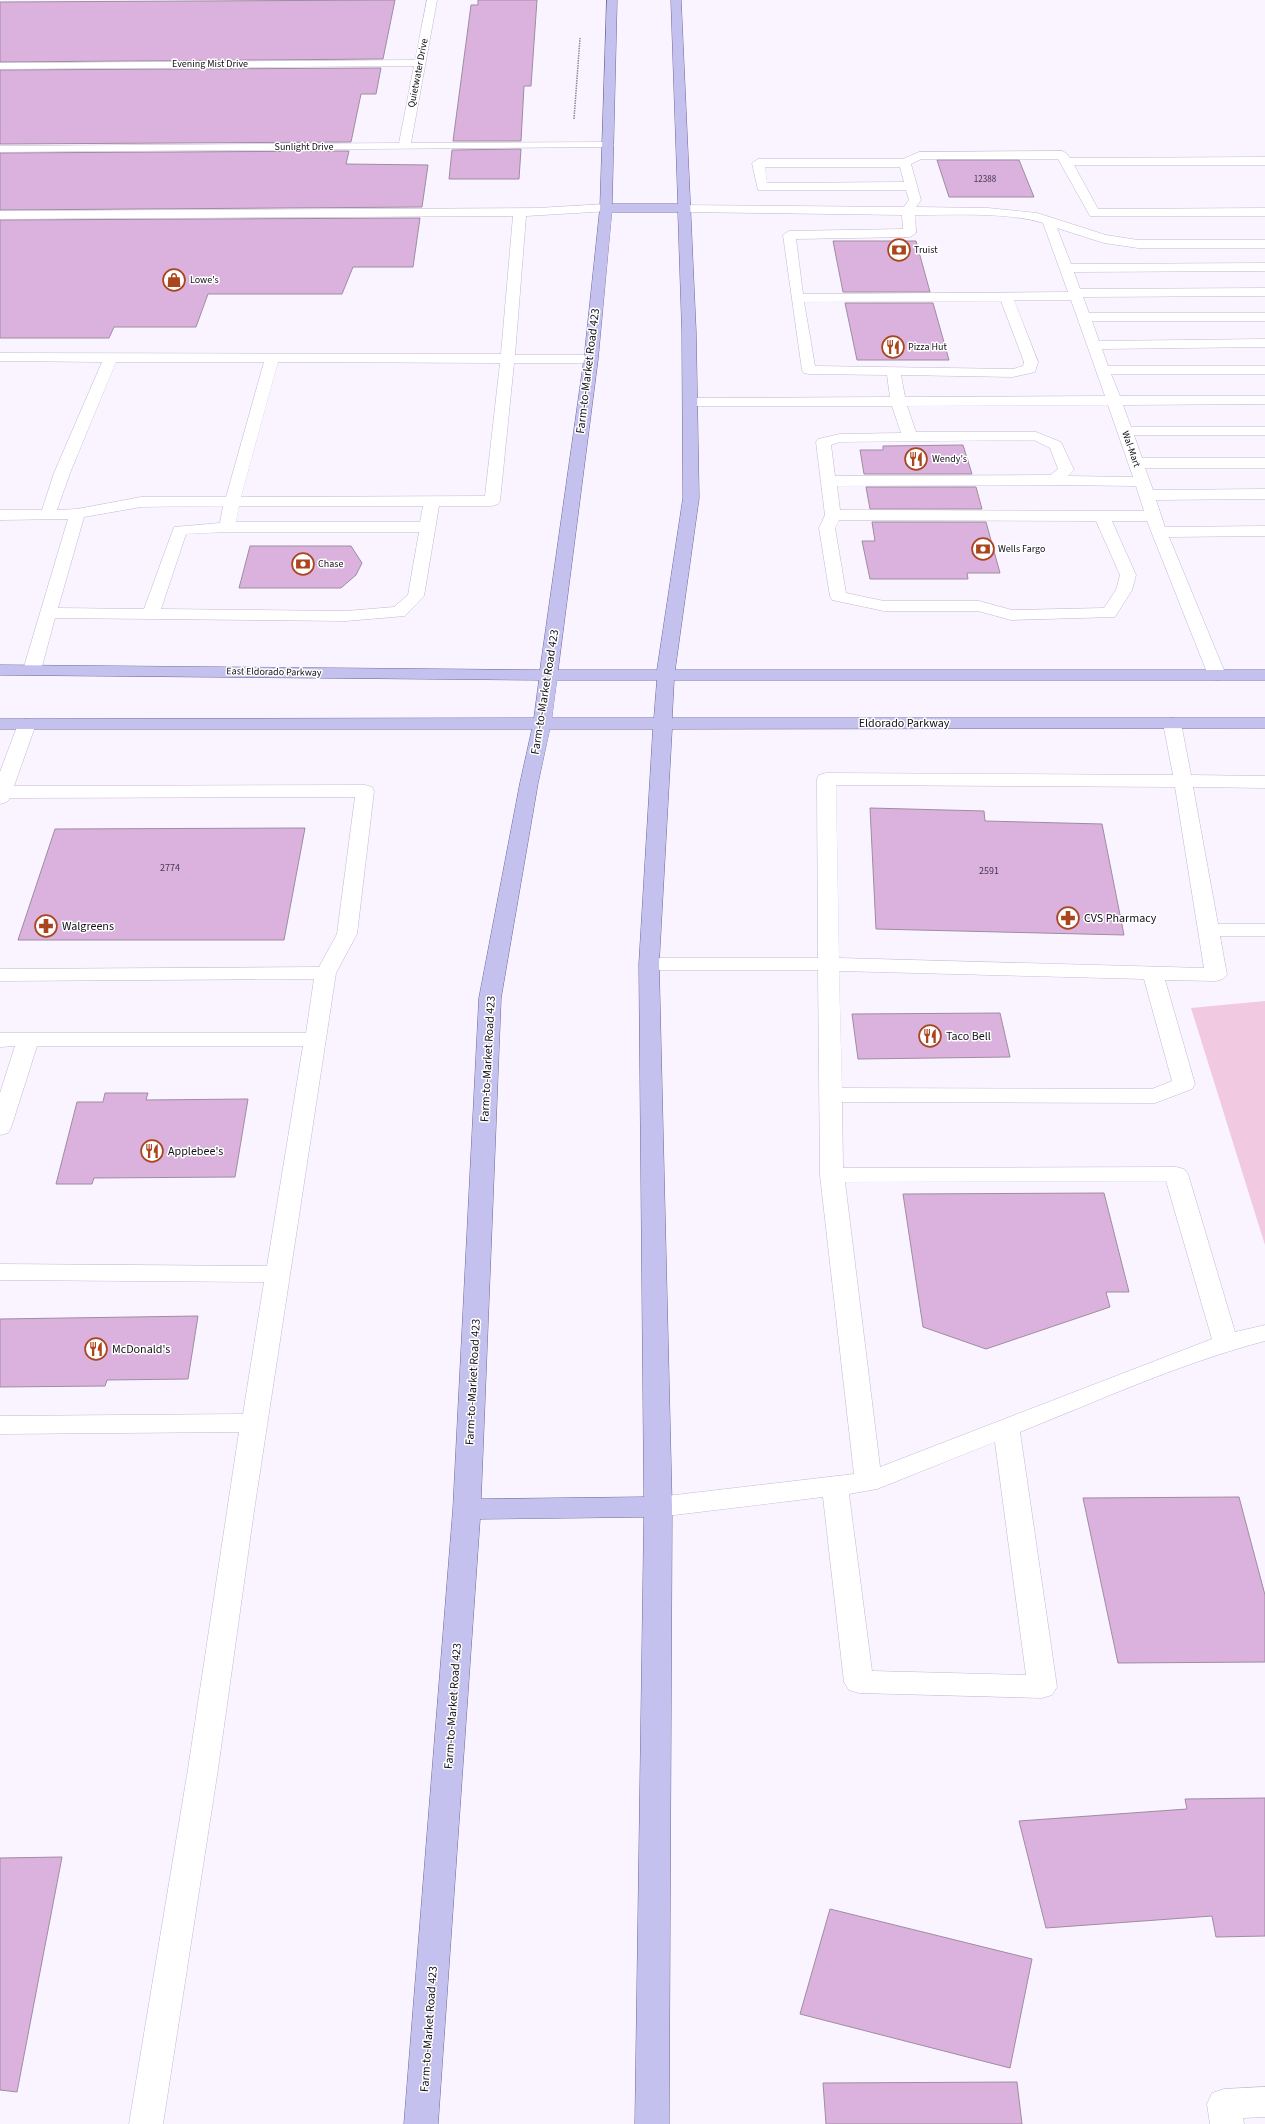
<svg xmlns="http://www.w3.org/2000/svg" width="1265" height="2124" font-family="'Source Sans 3',sans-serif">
	<rect width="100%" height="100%" fill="#f9f4ff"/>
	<path fill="#f1c9e0" d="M1265,1001v244l-74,-237z"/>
	<path fill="#dbb2de" stroke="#9f8ca0" d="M395,0l-12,59 -383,3v-60z
		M478,0h59l-6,86h-7l-3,55h-68l18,-136h7z
		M381,68l-5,26h-15l-10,48 -351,2v-74z
		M521,149l-2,30h-70l3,-29z
		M349,151l-3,13 82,1 -6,42 -422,3v-57z
		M937,160h82l15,37h-85z
		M420,218l-7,49h-60l-11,27h-134l-12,33h-82l-5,11h-109v-118z
		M833,241h83l14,51h-87z
		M845,303h88l16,57h-92z
		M963,445l9,29h-108l-4,-24h23v-4z
		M866,487h110l6,22h-112z
		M872,522h114l14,51h-33l1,6h-98l-8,-38h13z
		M250,546h101l11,17 -6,12 -15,13h-102z
		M870,808l114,3 1,10 117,3 22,111 -248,-6z
		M305,828l-21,112h-266l37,-111z
		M1000,1013l10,44 -152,2 -6,-45z
		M105,1093h43l-2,7 102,-1 -13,78 -141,1 -2,6h-36l21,-82h26z
		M1104,1193l25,99h-23l4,15 -124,42 -63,-22 -20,-133z
		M198,1316l-10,63 -81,1 -2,6 -105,1v-68z
		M1239,1497l26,98v67l-147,1 -35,-165z
		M1265,1798v138l-49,1 -4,-21 -166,12 -27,-107 168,-12 -2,-10z
		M62,1857l-45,235 -17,-2v-232z
		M830,1909l202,50 -22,109 -210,-54z
		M1017,2082l5,42h-196l-3,-41z"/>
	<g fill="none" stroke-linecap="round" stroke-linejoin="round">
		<g stroke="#c3b9d1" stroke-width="1">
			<path id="minor" d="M427,0h10l-26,143 197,-1 6,3 -2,2 -612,5v-6l399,-3 15,-77 -414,3v-6l415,-3z
				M1062,151l4,2 4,5 195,-1v8h-191l24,44 167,-1v8h-175l-32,-57h-137l-10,5 10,36 -5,7 72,1 49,5 69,22 32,5h127v8h-127l-34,-5 -47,-15 14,36 194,-1v8l-191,1 6,17 185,-1v8l-182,1 6,16h176v8h-173l7,20 166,-2v8l-163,2 6,17h157v8h-154l9,22h145v8l-142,1 8,22h134v8h-131l8,23h123v10h-120l8,22 112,-1v10l-109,1 9,27 100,-1v10l-96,1 57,138 -3,4 -6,1 -6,-1 -3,-4 -61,-154h-35l24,54 -4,15 -17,27 -104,3 -33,-9h-94l-52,-11 -2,-4 -11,-68 6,-13 -9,-73 2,-3 22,-5 61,-1 -9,-27h-202l-5,-1 -2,-3 2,-3 5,-1 200,-1 -3,-22 -78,-1 -5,-1 -2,-3 -19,-135 6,-4 114,-2 -1,-14 -219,-3 -4,-1 -2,-3 2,-3 225,2 5,-7 -3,-10h-148l-6,-27 6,-4h145l16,-7zM765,167h135l4,15 -137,1zM915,215c37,0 94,-3 128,8l25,69 -265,2 -7,-55 114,-2 6,-4zM1014,300h57l34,96 -200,1 -4,-22 112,2 22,-5 3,-10zM1001,301l23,61 -1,4 -10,3 -198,-3 -11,-64zM1108,405l25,72 -65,-1 6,-6 -13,-28 -25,-10h-120l-9,-26zM1034,440l16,8 8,21 -8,6 -215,1 -4,-31 9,-3zM1054,485l82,1 8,25 -304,-1 -3,-24zM839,520l257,1 24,54 -4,15 -12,18 -92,2 -33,-9h-95l-38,-8 -11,-65z
				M606,204l4,1 2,3 -2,3 -84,5 -11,139h76l5,1 2,3 -2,3 -5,1h-77l-14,138 -2,3 -6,2h-53l-15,90 -19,20 -59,5 -291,-3 -14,52 -3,4 -6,1 -6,-1 -3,-4 45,-151 -68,1v-10h42l12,-37 48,-111 -102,-1v-8l501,1 12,-138 -513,3v-8l538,-3zM116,362h148l-38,135h-85l-64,12 -20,1 13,-37zM278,362l222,1 -15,133 -244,1zM223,506l-3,17 -46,4 -30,82 -86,-1 26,-91 57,-10zM239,506h184l-3,16h-184zM227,532h192l-11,63 -14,12 -48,4 -185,-2 25,-75z
				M1172,718l6,1 3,4 10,52 74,1v12l-72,-1 25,137h47v12h-45l7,39 -4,4 -7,2 -51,-1 30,104 -3,5 -37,14 -313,-1 1,66 333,-1 8,2 4,5 47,158 30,-7v16c-84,22 -165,59 -245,91l37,255 -5,8 -10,3 -183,-5 -10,-3 -5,-8 -21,-185 -165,20 -10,-3 -4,-7 4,-7 10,-3 196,-23 -34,-299 -2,-205h-169l-7,-2 -3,-4 3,-4 7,-2h169l-1,-179 2,-4 7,-2 347,2 -10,-52 3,-4zM836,785l339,2 29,181 -365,-10zM839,971l305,8 28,102 -20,8 -310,-1zM1166,1181l46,158 -332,128 -35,-285zM995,1442l31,233 -154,-4 -23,-177 28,-5z
				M27,719l6,1 3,4 -22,62 351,-1 7,2 2,4 -17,143 -21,39 -82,538 -36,258 -55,355h-34l59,-355 51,-337 -239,2v-18l243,-2 21,-132 -264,-2v-16l267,2 36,-220h-266l-26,82 -3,5 -8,2v-42l15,-47 -15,1v-14h306l8,-54 -314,2v-12l319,-2 18,-33 18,-137 -345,1 -3,4 -7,2v-32l18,-48 3,-4z
				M1265,2087v30l-22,1 1,6h-34l-3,-20 5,-11 12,-4z"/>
		</g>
		<g stroke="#6d689b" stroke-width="1">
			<path id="major" d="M607,0h10l-5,204h66l-7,-204h10l15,332 3,166 -24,172h590v10h-591l-2,38h593v10l-593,1 -13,235 13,543 -3,617h-34l9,-607 -164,2 -42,605h-34l49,-615 26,-511 41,-215 12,-54h-532v-10l534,-1 5,-38 -539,-5v-10l540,5 44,-311 16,-151zM612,212h66l4,120 1,166 -26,172h-99l40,-311zM557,680h100l-3,38h-102zM550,729h103l-14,235 5,533 -163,2 20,-501 37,-215z"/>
		</g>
		<path stroke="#8b8790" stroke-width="1.5" stroke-dasharray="1.5 1" stroke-linecap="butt" d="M574,119l6,-81"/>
		<use href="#minor" fill="#fff" fill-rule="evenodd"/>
		<use href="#major" fill="#c4c1ee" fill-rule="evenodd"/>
	</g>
	<defs>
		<g id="bank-ring" transform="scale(1.15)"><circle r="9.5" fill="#fff" stroke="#ab451d" stroke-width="1.5"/><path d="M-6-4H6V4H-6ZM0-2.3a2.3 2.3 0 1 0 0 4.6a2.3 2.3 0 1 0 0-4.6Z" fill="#ab451d"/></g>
		<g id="shop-ring" transform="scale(1.15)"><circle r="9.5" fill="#fff" stroke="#ab451d" stroke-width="1.5"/><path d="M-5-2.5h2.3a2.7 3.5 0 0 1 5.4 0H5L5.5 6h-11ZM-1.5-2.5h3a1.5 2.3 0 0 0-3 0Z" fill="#ab451d"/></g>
		<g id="restaurant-ring" transform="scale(1.15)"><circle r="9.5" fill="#fff" stroke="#ab451d" stroke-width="1.5"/><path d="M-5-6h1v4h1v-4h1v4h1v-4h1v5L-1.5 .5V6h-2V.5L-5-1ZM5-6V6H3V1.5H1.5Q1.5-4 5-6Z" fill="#ab451d"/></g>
		<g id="pharmacy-ring" transform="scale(1.15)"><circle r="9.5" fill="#fff" stroke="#ab451d" stroke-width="1.5"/><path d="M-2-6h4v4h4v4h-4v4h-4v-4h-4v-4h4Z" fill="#ab451d"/></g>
	</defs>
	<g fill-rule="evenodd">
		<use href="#bank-ring" x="899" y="250"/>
		<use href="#shop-ring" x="174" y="280"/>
		<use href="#restaurant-ring" x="893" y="347"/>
		<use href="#restaurant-ring" x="916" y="459"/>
		<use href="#bank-ring" x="983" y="549"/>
		<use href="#bank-ring" x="303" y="564"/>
		<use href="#pharmacy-ring" x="1068" y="918"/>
		<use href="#pharmacy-ring" x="46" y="926"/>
		<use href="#restaurant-ring" x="930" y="1036"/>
		<use href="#restaurant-ring" x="152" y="1151"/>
		<use href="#restaurant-ring" x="96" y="1349"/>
	</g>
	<g text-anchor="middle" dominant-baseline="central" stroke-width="3" stroke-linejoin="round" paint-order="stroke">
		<g font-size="9" fill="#453849">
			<text x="985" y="179">12388</text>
		</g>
		<g font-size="10" fill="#130f17" stroke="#fff">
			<text x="210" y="64">Evening Mist Drive</text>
			<text transform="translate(418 73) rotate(-79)">Quietwater Drive</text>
			<text x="304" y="147">Sunlight Drive</text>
			<text transform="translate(1131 449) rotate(71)">Wal-Mart</text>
			<text transform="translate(274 672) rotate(1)">East Eldorado Parkway</text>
		</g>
		<g font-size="10" fill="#130f17" stroke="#fff" text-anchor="start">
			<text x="914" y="250">Truist</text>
			<text x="190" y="280">Lowe's</text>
			<text x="908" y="347">Pizza Hut</text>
			<text x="932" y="459">Wendy's</text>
			<text x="998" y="549">Wells Fargo</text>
			<text x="318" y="564">Chase</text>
		</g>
		<g font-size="10" fill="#453849">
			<text x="170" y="868">2774</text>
			<text x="989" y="871">2591</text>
		</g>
		<g font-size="12" fill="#130f17" stroke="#fff">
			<text transform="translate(588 371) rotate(-83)">Farm-to-Market Road 423</text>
			<text transform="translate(545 692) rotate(-81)">Farm-to-Market Road 423</text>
			<text x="904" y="723">Eldorado Parkway</text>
			<text transform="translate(488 1059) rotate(-87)">Farm-to-Market Road 423</text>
			<text transform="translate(473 1382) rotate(-87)">Farm-to-Market Road 423</text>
			<text transform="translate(453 1706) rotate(-86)">Farm-to-Market Road 423</text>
			<text transform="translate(429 2029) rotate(-86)">Farm-to-Market Road 423</text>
		</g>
		<g font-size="12" fill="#130f17" stroke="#fff" text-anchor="start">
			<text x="1084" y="918">CVS Pharmacy</text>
			<text x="62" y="926">Walgreens</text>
			<text x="946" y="1036">Taco Bell</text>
			<text x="168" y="1151">Applebee's</text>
			<text x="112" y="1349">McDonald's</text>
		</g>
	</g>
</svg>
